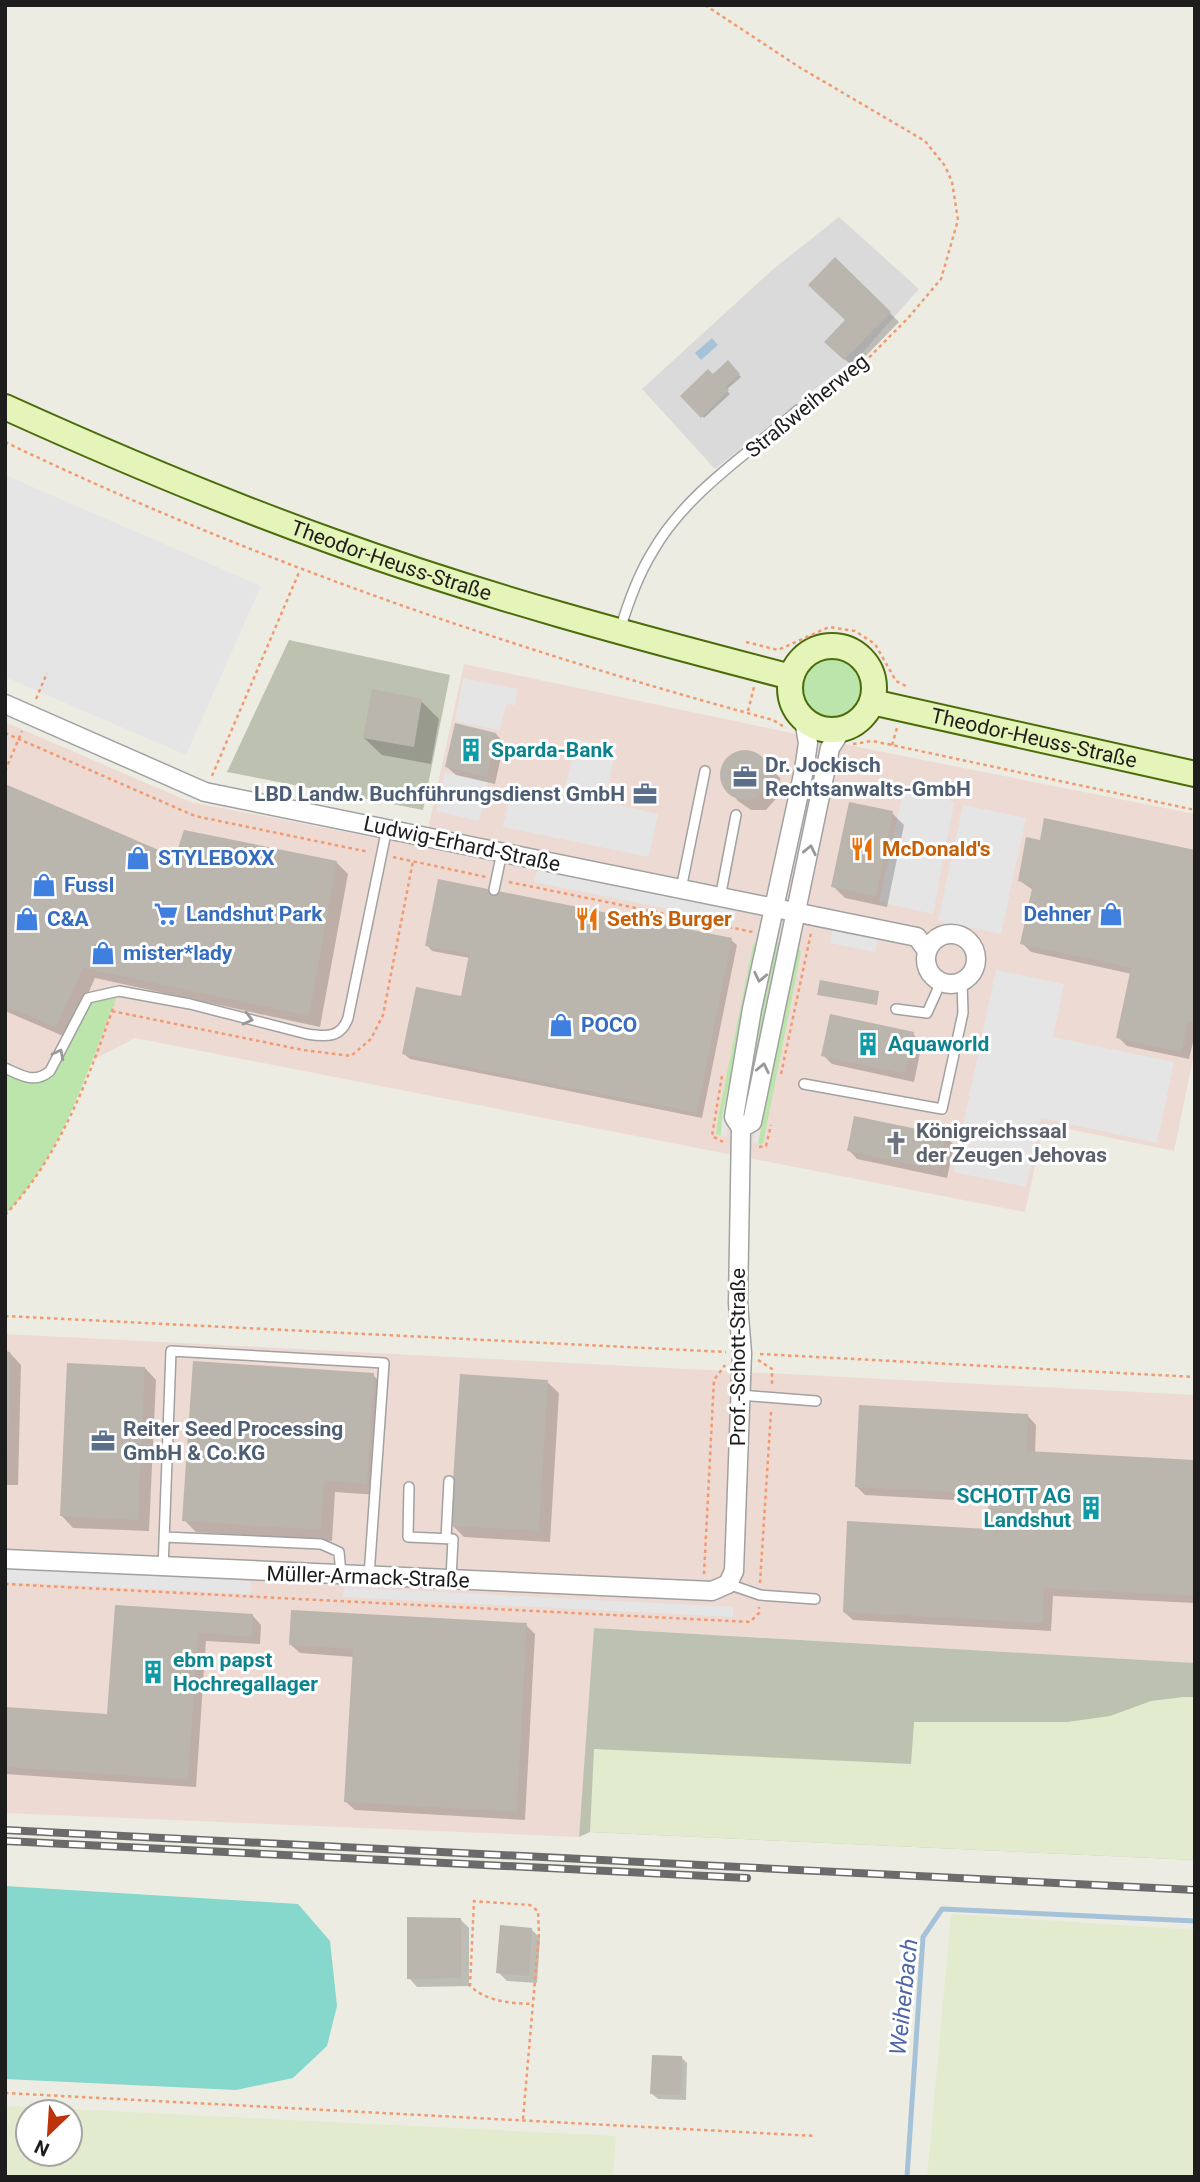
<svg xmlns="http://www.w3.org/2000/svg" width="1200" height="2182" font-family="Roboto,sans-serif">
	<rect width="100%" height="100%" fill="#edece3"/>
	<path fill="#dbdada" d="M839,217l80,72 -64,72 -30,20 -110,88 -73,-80 129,-118z"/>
	<path fill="#eddad3" d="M464,664l399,84 332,66v235l-21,102 -130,-27 -19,88 -890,-174 -111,58 -19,-8v-366l185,80 234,45z
		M5,1334l1190,61v268l-600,-35 -16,209 -574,-24z"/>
	<path fill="#bdc1af" d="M289,640l161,35 -27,135 -196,-38z
		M594,1628l601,35v197l-605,-28 -11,5z"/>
	<path fill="#e3ebcf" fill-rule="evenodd" d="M1183,1697h12v163l-605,-28 4,-83 317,15 3,-42h153l43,-6 41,-15z
		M951,1914l244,16v247h-268z
		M5,2106l611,30 -3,41h-608zM28,2112h42v42h-42z"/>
	<path fill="#bbe5ab" d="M798 689a34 34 0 1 1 68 0a34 34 0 1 1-68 0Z
		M761,938l-6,16 -34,181 -5,-1 2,-16 35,-173z
		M780,942l1,1 -35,177 -6,-5 32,-160 4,-12z
		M797,945l4,7 -38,192 -5,-1z
		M119,991c-31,77 -55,162 -114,224v-147l39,9 44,-79z"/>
	<path fill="#85d8cb" d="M5,1886l293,18 32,37 7,65 -10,40 -34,32 -57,12 -231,-11z"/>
	<path fill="#e5e5e5" d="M5,475l256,111 -75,169 -181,-78z
		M463,678l55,11 -3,16 -9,-1 -6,26 -45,-9z
		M576,739l40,9 -11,54 53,12 -9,43 -146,-30 9,-43 52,10z
		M445,772l43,10 -9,39 -43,-10z
		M917,788l21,4 16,11 -21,111 -54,-12 23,-105 3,-5z
		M963,805l63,13 -25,116 -63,-13z
		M537,870l199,41 -2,11 -200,-40z
		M833,928l45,9 -3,15 -45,-9z
		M756,954l-28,165 -1,18 -6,-2 1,-17z
		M791,956l3,6 -36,181 -5,-1z
		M996,970l68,14 -11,53 121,25 -17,81 -116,-25 -15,69 -73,-15z
		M5,1568l246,13 -1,13 -245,-12z
		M344,1587l389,20v10l-390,-20z"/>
	<path fill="#a5c2d9" d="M712,338l6,7 -17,15 -6,-7z"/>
	<path fill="#0003" d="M835,259l64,63 -45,46 -27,-26 20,-22z
		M728,363l13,14 -15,13 4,4 -26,24 -22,-22z
		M421,701l18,18 -8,45 -49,-9 -18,-17z
		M496,734l8,9 -9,41 -39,-9 -9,-8z
		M749,751l7,3 24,24 1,15 -15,17h-15l-13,-9 -16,-19 1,-16 10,-12z
		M5,787l171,72 161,4 11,11 -28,153 -225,-49 -27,60 -63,-27z
		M892,813l12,12 -17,82 -42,-9 -12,-12z
		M1195,852v182l-6,25 -62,-13 -9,-9 14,-63 -101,-22 -9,-9 11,-53 -13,-9z
		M731,940l6,5 -35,173 -292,-59 -6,-5 58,-56 8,-40 -38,-7 -5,-6z
		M913,1034l9,9 -8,39 -82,-18 -9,-9z
		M945,1136l9,9 -7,33 -90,-19 -8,-9z
		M5,1353h5l11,12 -3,120h-13z
		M145,1368l11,12 -7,151 -76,-3 -11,-12z
		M373,1375l12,12 -7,108 -43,-3 -3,49 -136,-9 -12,-12z
		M547,1382l12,11 -9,149 -86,-5 -12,-12z
		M1028,1416l8,9 -1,28 160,9v141l-142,-7 -2,35 -198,-11 -9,-8 145,-82 1,-28 -125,-7 -9,-9z
		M116,1607l137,9 8,9 -1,19 -54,-3 -10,146 -191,-13v-65l104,7z
		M526,1625l9,9 -10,186 -170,-10 -9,-8 8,-145 -54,-4 -9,-8z
		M460,1919l9,9v58l-52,1 -8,-9z
		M532,1930l8,8 -3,45 -30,-2 -9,-9z
		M682,2058l5,5 -1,37 -28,-1 -6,-5z"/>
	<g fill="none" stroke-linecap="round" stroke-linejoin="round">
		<path stroke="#a5c2d9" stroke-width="5" d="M907,2177l16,-240 19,-28 253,12"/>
	</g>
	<path fill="#bab5ad" d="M835,257l56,55 -47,48 -20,-18 21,-22 -37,-35z
		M728,360l12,14 -14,13 3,3 -28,28 -21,-22 28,-27 5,5z
		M372,689l50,10 -8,48 -51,-9z
		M455,723l41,10 -9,44 -42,-10z
		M720 775a25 25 0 1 1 50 0a25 25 0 1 1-50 0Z
		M5,784l170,73 9,-27 153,31 -28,155 -226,-48 -27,59 -51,-21z
		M849,802l44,9 -17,85 -45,-9z
		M1044,818l151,32v172l-7,-1 -7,31 -65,-14 15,-70 -111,-24 13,-60 -15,-3 8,-44 14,3z
		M438,879l294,59 -35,175 -295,-59 14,-67 45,9 8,-42 -44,-8z
		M820,980l59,11 -2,14 -60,-10z
		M830,1014l84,18 -9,42 -84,-18z
		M854,1116l92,19 -7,35 -92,-19z
		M5,1351l5,1 -2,99h-3z
		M193,1361l181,12 -7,111 -43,-3 -3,49 -139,-9z
		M67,1363l78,4 -7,153 -78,-4z
		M460,1374l88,6 -9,151 -89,-5z
		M859,1405l169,9 -1,37 168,9v136l-151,-8 -1,35 -200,-11 4,-91 140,8 2,-35 -134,-7z
		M115,1605l138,9 -1,23 -54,-4 -10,147 -183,-13v-60l102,7z
		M291,1610l236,13 -10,189 -173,-10 9,-153 -64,-4z
		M407,1917l54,1v60l-54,1z
		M500,1925l32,3 -3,48 -33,-3z
		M652,2055l30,1 -1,39 -31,-1z"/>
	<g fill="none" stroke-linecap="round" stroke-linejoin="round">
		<g stroke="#a1a1a1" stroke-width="12">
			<path id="service" d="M620,630c8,-27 18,-55 33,-79 33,-58 96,-98 145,-141
				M681,889l24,-118
				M494,890l8,-38
				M720,898l16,-83
				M896,1009l31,4 14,-31
				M5,1068c17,8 30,16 45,3l38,-73 31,-7 71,13 117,30c19,3 34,4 41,-16l39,-190
				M804,1084l138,25 21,-96 -1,-32
				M740,1395l76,6
				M409,1487l-1,50 45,2 -2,40
				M164,1537l157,7 18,8 2,22
				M446,1539l3,-58
				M163,1569l8,-218 213,12 -15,213
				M728,1584l32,11 55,4"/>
		</g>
		<g stroke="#a1a1a1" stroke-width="21">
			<path id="minor" d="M5,704l200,88 712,145 10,14
				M926 959a25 25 0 1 1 50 0a25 25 0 1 1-50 0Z
				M741,1128l11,-6 78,-374 12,-19
				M5,1559l707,32 16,-7 6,-13 8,-218 -4,-50 3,-175 -7,-11 18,-108 52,-239 4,-27 -4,-23"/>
		</g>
		<g stroke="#4c6c0b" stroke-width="28">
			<g id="secondary">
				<path id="s1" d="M5,407c108,49 217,95 329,135 149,54 303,95 457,135"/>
				<circle cx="832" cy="688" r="42"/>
				<path id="s2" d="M872,702l323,72"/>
			</g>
		</g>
		<path stroke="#f19a70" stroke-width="2.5" stroke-dasharray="3.5 3.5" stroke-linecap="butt" d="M705,5l94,62 126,74 20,25 7,16 6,38 -17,59 -33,39 -60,61 -38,23
			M5,442c246,118 505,207 768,278l13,8
			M746,642l32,8 51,-23 26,4 20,13 21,37 12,6
			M36,699l11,-26
			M748,711l6,-24
			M5,733l190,83 174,36
			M853,744l19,-3 20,4 303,65
			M892,745l5,-17
			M5,771l17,-40
			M212,776l88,-206
			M393,857l93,20
			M509,882l244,50
			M112,1011l191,39 48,6 20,-17 12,-24 30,-154
			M781,1074l30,-141
			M722,1076l-10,60 11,6
			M759,1147l7,-1 5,-21
			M5,1215c54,-57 84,-137 109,-210
			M5,1316l721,36
			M760,1354l435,23
			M758,1360l14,9v15
			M704,1574l10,-194 11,-15
			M760,1583l11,-171
			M5,1584l745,38 9,-9v-6
			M5,2093l811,43
			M523,2119l16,-186 -1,-22 -8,-6 -56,-4 -4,85c18,16 40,17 63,18"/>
		<use href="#service" stroke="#fff" stroke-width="9"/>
		<use href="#minor" stroke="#fff" stroke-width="18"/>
		<use href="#secondary" stroke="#e5f5b9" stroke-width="24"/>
		<g stroke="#6b6b6b" stroke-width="8">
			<path id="rail" d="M5,1830l1190,60
				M5,1841l742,37"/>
		</g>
		<use href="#rail" stroke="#fff" stroke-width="5" stroke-dasharray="16" stroke-linecap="butt"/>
	</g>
	<defs><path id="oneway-chevron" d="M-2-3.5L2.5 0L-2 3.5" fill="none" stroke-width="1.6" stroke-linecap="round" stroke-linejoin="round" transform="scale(1.75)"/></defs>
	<g stroke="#999">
		<use href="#oneway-chevron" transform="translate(810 850) rotate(-78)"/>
		<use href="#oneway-chevron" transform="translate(760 977) rotate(102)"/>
		<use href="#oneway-chevron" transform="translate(248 1019) rotate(14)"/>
		<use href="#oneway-chevron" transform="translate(59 1054) rotate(-63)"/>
		<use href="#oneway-chevron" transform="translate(763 1068) rotate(-78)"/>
	</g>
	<defs>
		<g id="building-bare" transform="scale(1.89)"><path d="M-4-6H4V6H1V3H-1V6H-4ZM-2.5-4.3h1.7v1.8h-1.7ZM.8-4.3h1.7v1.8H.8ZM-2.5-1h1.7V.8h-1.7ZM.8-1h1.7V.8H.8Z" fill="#0f9aa8" stroke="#fff" stroke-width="2.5" paint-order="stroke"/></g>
		<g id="office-bare" transform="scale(1.89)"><path d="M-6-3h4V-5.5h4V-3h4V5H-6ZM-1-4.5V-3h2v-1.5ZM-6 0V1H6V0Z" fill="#5c6f8a" stroke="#fff" stroke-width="2.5" paint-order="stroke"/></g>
		<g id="restaurant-bare" transform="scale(1.89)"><path d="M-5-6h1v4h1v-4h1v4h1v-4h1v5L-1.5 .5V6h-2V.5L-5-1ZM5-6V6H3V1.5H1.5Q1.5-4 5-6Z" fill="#e8710a" stroke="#fff" stroke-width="2.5" paint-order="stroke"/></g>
		<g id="shop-bare" transform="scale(1.89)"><path d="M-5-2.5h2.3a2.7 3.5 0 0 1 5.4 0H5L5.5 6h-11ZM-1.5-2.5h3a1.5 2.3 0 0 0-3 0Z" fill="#3f7fe0" stroke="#fff" stroke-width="2.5" paint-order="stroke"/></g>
		<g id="supermarket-bare" transform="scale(1.89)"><path d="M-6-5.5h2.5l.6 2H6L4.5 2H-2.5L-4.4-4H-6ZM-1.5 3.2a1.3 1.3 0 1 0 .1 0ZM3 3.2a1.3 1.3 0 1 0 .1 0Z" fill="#3f7fe0" stroke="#fff" stroke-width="2.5" paint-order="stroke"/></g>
		<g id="church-bare" transform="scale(1.89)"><path d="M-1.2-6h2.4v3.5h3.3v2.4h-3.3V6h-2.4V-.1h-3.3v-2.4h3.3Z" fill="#6b7280" stroke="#fff" stroke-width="2.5" paint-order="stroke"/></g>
	</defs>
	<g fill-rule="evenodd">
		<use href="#building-bare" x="471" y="750"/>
		<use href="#office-bare" x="745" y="777"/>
		<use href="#office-bare" x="645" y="794"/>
		<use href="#restaurant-bare" x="862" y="849"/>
		<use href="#shop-bare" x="138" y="858"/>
		<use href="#shop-bare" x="44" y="885"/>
		<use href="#supermarket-bare" x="166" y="914"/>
		<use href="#shop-bare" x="1111" y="914"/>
		<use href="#shop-bare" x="27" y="919"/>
		<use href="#restaurant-bare" x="587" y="919"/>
		<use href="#shop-bare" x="103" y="953"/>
		<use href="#shop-bare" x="561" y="1025"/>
		<use href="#building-bare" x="868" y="1044"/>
		<use href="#church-bare" x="896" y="1143"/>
		<use href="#office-bare" x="103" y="1441"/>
		<use href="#building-bare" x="1091" y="1508"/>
		<use href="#building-bare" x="153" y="1672"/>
	</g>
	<g text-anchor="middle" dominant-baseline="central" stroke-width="6" stroke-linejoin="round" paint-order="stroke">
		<g font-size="21" fill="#1d1d1d" stroke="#fff">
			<text transform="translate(807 406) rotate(-39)">Straßweiherweg</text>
			<text stroke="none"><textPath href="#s1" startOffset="416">Theodor-Heuss-Straße</textPath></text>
			<text stroke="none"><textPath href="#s2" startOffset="166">Theodor-Heuss-Straße</textPath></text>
			<text transform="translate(462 844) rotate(12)">Ludwig-Erhard-Straße</text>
			<text transform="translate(738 1357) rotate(-90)">Prof.-Schott-Straße</text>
			<text transform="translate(368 1577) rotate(2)">Müller-Armack-Straße</text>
		</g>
		<g font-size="21" font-weight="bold" fill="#0d838f" stroke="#fff" text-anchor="start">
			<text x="491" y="750">Sparda-Bank</text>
			<text x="888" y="1044">Aquaworld</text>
			<text x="1071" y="1496" text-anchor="end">SCHOTT AG<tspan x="1071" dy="24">Landshut</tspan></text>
			<text x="173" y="1660">ebm papst<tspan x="173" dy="24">Hochregallager</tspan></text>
		</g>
		<g font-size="21" font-weight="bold" fill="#4e5e75" stroke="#fff" text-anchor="start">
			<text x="765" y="765">Dr. Jockisch<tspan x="765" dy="24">Rechtsanwalts-GmbH</tspan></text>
			<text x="625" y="794" text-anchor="end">LBD Landw. Buchführungsdienst GmbH</text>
			<text x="123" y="1429">Reiter Seed Processing<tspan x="123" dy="24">GmbH &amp; Co.KG</tspan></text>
		</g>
		<g font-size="21" font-weight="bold" fill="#c56008" stroke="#fff" text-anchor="start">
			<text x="882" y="849">McDonald's</text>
			<text x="607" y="919">Seth’s Burger</text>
		</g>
		<g font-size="21" font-weight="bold" fill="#366cbe" stroke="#fff" text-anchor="start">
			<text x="158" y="858">STYLEBOXX</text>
			<text x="64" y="885">Fussl</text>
			<text x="186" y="914">Landshut Park</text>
			<text x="1091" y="914" text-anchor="end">Dehner</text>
			<text x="47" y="919">C&amp;A</text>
			<text x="123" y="953">mister*lady</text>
			<text x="581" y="1025">POCO</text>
		</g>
		<g font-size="21" font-weight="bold" fill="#5b616d" stroke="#fff" text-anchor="start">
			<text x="916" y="1131">Königreichssaal<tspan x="916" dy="24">der Zeugen Jehovas</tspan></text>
		</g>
		<g font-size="23" font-style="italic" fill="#4f67a6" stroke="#fff">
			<text transform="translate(904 1997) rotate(-84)">Weiherbach</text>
		</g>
	</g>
	<rect width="1200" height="2182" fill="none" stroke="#1d1d1d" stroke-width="14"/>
	<g transform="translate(49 2133) rotate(205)"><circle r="33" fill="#ffffff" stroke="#a5a5a5" stroke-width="2"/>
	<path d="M0-5L12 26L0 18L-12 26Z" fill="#bd330c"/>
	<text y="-10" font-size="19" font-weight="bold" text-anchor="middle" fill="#1d1d1d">N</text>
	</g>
</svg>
